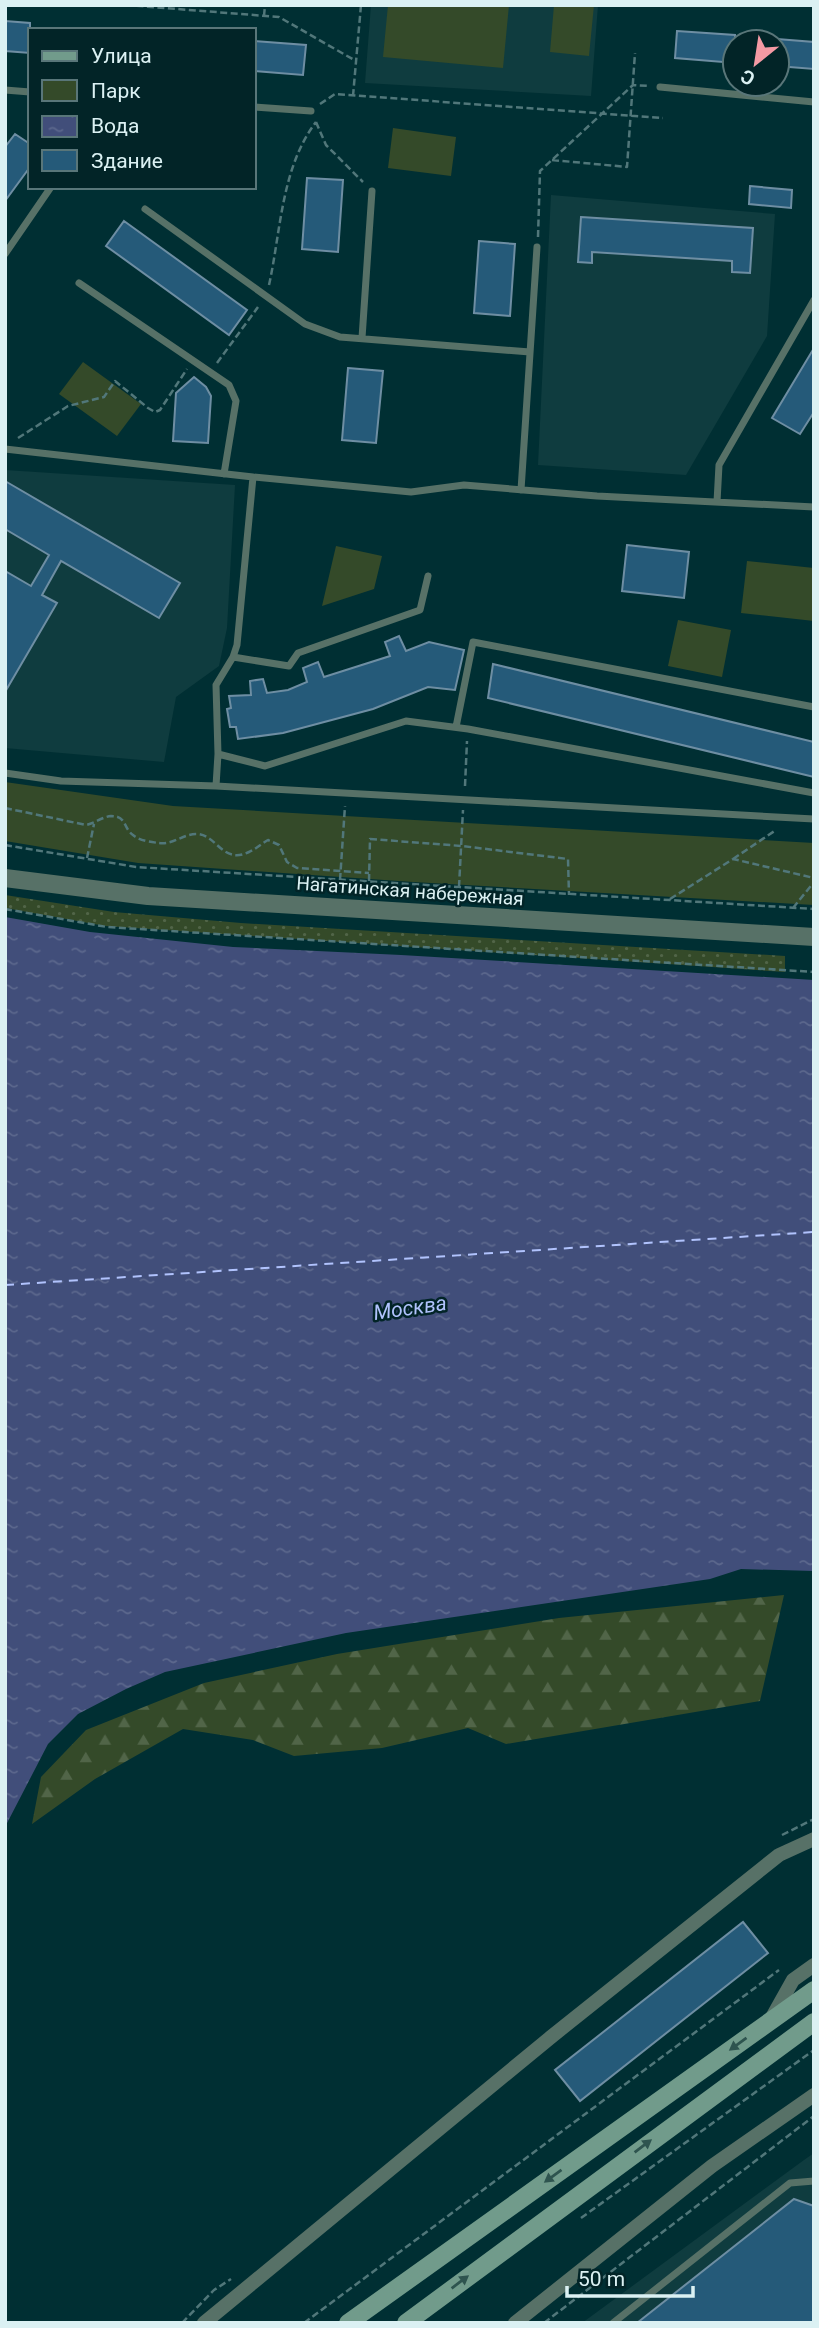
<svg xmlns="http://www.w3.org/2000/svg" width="819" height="2328" font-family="Roboto,sans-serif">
	<defs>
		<pattern id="grass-dots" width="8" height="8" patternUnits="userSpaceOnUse" patternTransform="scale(1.75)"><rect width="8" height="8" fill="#344a29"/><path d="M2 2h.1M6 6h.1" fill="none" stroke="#516548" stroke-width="1.8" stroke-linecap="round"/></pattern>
		<pattern id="forest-firs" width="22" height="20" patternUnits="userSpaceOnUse" patternTransform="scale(1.75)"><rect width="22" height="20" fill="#344a29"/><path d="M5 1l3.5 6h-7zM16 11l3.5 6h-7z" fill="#516548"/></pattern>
		<pattern id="water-ripples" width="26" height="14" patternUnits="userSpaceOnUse" patternTransform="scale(1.75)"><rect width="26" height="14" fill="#414e7a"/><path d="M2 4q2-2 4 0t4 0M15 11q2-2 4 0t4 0" fill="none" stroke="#5c688d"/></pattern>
	</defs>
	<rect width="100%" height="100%" fill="#002f33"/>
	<path fill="#0f3c3f" d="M371,5h227l-7,91 -226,-13z
		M551,195l224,19 -8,122 -81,139 -148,-10z
		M5,470l230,15 -8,143 -8,38 -43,31 -12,65 -159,-14z
		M814,2153v170h-232l222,-163z"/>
	<path fill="url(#grass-dots)" d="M5,895l109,17 127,11 544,33v16l-680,-46 -100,-18z"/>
	<path fill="url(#forest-firs)" d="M784,1595l-24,106 -254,43 -38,-16 -86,20 -88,8 -41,-16 -70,-11 -88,50 -63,45 9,-47 45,-47 118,-47 133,-29 222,-36z"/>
	<path fill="#344a29" d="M388,5h121l-6,63 -120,-11z
		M554,5h40l-5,51 -39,-4z
		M393,128l63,9 -5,39 -63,-8z
		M83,362l58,42 -24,32 -58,-42z
		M336,546l46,10 -8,33 -52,17z
		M747,561l67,7v53l-73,-8z
		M678,620l53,10 -9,47 -54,-11z
		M5,782l168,24 641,37v62l-401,-23 -275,-19 -133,-22z"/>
	<path fill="url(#water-ripples)" d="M5,917l85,15 143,15 168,8 413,25v591l-73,-2 -31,10 -364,54 -181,39 -39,17 -48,25 -30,30 -43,83z"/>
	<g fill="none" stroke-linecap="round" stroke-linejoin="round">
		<path stroke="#b1c3fd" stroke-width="2" stroke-dasharray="9 7" stroke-linecap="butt" d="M5,1285l809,-53"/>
	</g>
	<path fill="#255a79" stroke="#6e8ea3" stroke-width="2" d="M5,21l25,2v30l-25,-2z
		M677,31l58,4v28l-60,-5z
		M777,39l37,3v27l-37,-3z
		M254,41l52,4 -3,30 -49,-4z
		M15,134l15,10v23l-25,34v-54z
		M307,178l36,2 -5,72 -36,-3z
		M750,186l42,4 -1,18 -42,-4z
		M581,217l172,11 -3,45 -18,-1v-11l-140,-9v11l-14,-1z
		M124,221l123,89 -18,25 -123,-89z
		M479,241l36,3 -5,72 -36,-3z
		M814,348v64l-14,22 -28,-16z
		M348,368l35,3 -7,72 -34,-3z
		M194,377l12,10 5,9 -3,47 -35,-2 3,-48z
		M5,481l175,102 -21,35 -98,-57 -19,34 15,8 -52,89v-121l26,15 18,-31 -44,-26z
		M627,545l62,7 -5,46 -62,-7z
		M399,636l7,15 23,-9 35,8 -9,40 -27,-3 -55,22 -90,24 -45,6 -2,-12h-6l-3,-18 4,-1 -2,-12 22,-1 -1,-14 13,-2 4,14 21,-3 19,-8 -4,-14 15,-6 6,15 66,-21 -5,-14z
		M493,664l321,78v35l-326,-79z
		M743,1922l25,31 -188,148 -25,-31z
		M794,2199l20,7v117h-177z"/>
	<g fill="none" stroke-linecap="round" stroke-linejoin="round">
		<path stroke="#51777a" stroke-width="2.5" stroke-dasharray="7 3.5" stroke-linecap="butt" d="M126,5l153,12 77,44
			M264,16l1,-11
			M353,96l8,-91
			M320,104l15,-10 328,24
			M316,122l10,23 37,37
			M552,160l75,7 8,-114
			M538,237l2,-66 93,-86 17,1
			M269,285c12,-54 12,-117 47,-163
			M217,363l41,-56
			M18,438l50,-32 36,-9 11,-16 33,27 7,4 5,-2 27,-41
			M465,786l2,-45
			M5,808l81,17c9,-2 16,-8 25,-9 16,0 12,12 22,19 7,6 18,7 26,8 14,2 24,-9 37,-9 21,0 26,31 53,18 7,-3 12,-8 19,-12l11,5 8,17 10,6 72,5
			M5,845l131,22 678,42
			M87,858l7,-34
			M733,859l43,-29
			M340,880l5,-74
			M369,881l1,-42 92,7 106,13 1,36
			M459,887l4,-77
			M670,899l63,-40 81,19
			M793,908l21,-26
			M5,909l102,18 707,45
			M782,1835l32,-16
			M581,2218l233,-168
			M182,2323l32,-33 17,-11
			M304,2323l475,-353
			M544,2323l270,-207"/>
		<path stroke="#577167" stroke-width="7" d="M660,87l154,15
			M5,90l25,2
			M254,107l57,4
			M145,209l160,115 35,13 190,15
			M5,254l46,-67
			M79,283l150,102 7,16 -12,73
			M362,338l10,-147
			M5,449l248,28
			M521,490l16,-243
			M717,502l2,-37 95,-165
			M814,507l-217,-11 -133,-11 -53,7 -158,-15 -16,168 -4,12 -17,28 2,69 47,12 141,-45 62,8 346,64
			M233,657l56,9 9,-13 122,-43 8,-34
			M456,727l17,-85 341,65
			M218,754l-2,32 598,33
			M5,773l56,8 155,5
			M613,2323l177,-140 24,-2"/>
		<path stroke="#577167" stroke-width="14" d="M770,2021l23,-41 21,-15
			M204,2323l347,-286 228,-182 35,-16
			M515,2323l197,-157 102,-71"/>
		<path stroke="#577167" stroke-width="18" d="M5,878l143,18 666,41"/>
		<path stroke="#719b8b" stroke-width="18" d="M348,2323l466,-333
			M406,2323l408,-301"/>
	</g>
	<defs><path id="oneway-solid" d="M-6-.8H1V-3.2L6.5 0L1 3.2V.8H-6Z" transform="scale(1.75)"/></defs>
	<g fill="#2e544f">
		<use href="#oneway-solid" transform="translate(738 2044) rotate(144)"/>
		<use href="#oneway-solid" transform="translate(643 2146) rotate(-37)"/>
		<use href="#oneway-solid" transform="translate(553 2176) rotate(144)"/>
		<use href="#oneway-solid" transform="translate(460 2282) rotate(-37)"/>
	</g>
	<g text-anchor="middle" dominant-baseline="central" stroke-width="5" stroke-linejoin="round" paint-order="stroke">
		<g font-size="19" fill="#dbf1f3" stroke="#022427">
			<text transform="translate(410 891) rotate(4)">Нагатинская набережная</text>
		</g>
		<g font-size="21" font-style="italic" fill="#b1c3fd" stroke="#022427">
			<text transform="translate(410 1308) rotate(-8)">Москва</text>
		</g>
	</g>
	<rect width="819" height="2328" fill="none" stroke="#dbf1f3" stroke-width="14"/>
	<rect x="28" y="28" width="228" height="161" fill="#022427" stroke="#597679" stroke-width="2"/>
	<rect x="42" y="51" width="35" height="10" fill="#719b8b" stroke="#597679" stroke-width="2"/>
	<text x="91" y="63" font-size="21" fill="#dbf1f3">Улица</text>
	<rect x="42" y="80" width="35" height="21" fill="#344a29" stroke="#597679" stroke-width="2"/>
	<text x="91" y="98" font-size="21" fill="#dbf1f3">Парк</text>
	<rect x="42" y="116" width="35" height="21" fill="url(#water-ripples)" stroke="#597679" stroke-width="2"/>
	<text x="91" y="133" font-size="21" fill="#dbf1f3">Вода</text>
	<rect x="42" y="150" width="35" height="21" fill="#255a79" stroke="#597679" stroke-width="2"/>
	<text x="91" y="168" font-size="21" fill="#dbf1f3">Здание</text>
	<g transform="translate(756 63) rotate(210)"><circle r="33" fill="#022427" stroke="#597679" stroke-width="2"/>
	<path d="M0-5L12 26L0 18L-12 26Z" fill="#f49aa4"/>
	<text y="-10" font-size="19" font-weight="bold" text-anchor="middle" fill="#dbf1f3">С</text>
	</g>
	<path d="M567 2286v10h126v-10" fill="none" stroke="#dbf1f3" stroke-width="3.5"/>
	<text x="578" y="2286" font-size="21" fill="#dbf1f3" stroke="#022427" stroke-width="5" paint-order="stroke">50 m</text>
</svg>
